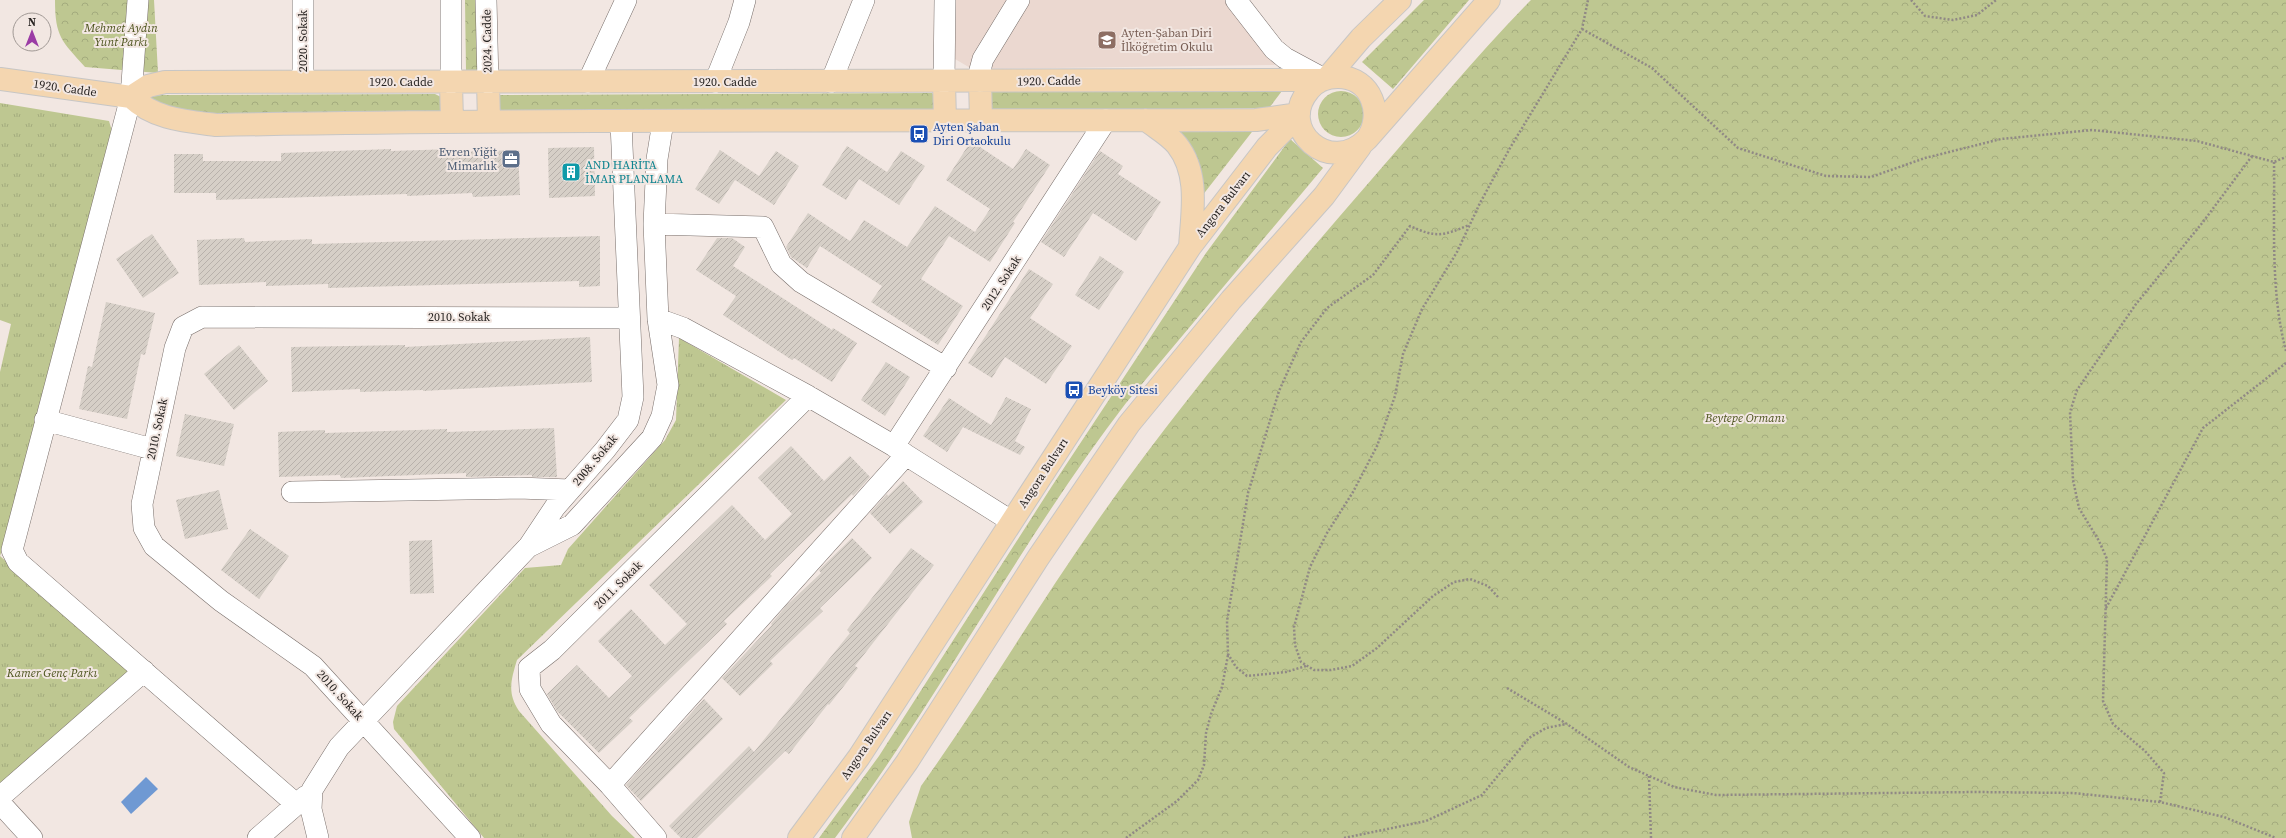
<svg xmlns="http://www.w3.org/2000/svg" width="2286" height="838" font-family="'Source Serif 4',serif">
	<defs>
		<pattern id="grass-tufts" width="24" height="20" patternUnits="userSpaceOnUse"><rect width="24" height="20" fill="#bec791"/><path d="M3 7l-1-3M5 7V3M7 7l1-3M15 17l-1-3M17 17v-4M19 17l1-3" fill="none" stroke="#a3ab7d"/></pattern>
		<pattern id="forest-crowns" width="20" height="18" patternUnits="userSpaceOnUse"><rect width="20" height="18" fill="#bec791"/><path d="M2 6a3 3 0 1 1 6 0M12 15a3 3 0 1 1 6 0" fill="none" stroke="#a3ab7d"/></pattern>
		<pattern id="building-hatch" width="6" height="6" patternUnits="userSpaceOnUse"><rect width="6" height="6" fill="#d6cfc7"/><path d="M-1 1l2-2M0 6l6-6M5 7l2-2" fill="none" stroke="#b8b1ab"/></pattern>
	</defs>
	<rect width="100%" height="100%" fill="#f2e7e2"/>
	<path fill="#ebd8d0" d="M956,0h272l19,21 28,44 -303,4 -17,-10z"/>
	<path fill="url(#grass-tufts)" d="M0,103l109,18 3,10 -98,383 -14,42 129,115 -121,107 -8,5v-411l11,-48 -11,-4z
		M679,338l107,62 -269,260c-6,20 -10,33 2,51l93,105 23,22h-151l-90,-109 -1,-7 4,-16 128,-138 36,-3 7,-16 97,-109 11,-20z"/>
	<path fill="url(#forest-crowns)" d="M55,0h99l4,73 -73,-6c-23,-26 -30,-30 -30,-67z
		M465,0h12l1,70 -12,1z
		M1424,0h45l-76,89 -31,-27z
		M1531,0h755v838h-1374l-3,-16 12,-36c61,-85 114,-176 175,-263 86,-123 183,-237 282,-351 51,-58 99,-117 153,-172z
		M1285,87l-16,21 -281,3v-19z
		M1318 114a23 23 0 1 1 46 0a23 23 0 1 1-46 0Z
		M932,93l2,2 -1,14 -3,2 -431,1 -2,-17z
		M435,94l8,4v11l-4,3 -226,4 -64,-13 1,-6 11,-2z
		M1173,127l82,1 -53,68z
		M1290,139l33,29 -197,235c-106,138 -186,295 -291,435h-16l60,-82 173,-270 154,-233z"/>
	<path fill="#6f99d3" d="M146,777l12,12 -27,25 -10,-12z"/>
	<path fill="url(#building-hatch)" d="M971,141l42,28 13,-20 24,16 -37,57 2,1 -25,39 -41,-26 -28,43 42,27 -25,39 -67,-43 11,-16 -62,-40 -13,22 -16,-11 -5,-10 22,-34 42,28 14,-21 43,27 28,-41 40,26 15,-23 -44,-29z
		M847,146l40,26 14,-21 24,15 -26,39 -40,-26 -13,21 -24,-15z
		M594,147l1,49 -46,2 -1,-50z
		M391,149v2l62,-2v3l65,-2 2,45 -47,2 -1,-4 -65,3v-2l-191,6v-7h-42v-39h29v7h78v-8z
		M720,150l39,26 17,-25 23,15 -25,39 -39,-25 -16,24 -24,-15z
		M1100,151l23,15 -5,8 43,28 -25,39 -43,-28 -29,44 -23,-15z
		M152,234l27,39 -36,25 -27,-39z
		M600,236v50l-21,1v-6l-251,7v-4l-62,2v-4l-67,3 -2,-45 47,-2 1,4 67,-3v5z
		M717,238h15l13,9 -12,19 99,64 1,-2 24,15 -25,39 -38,-24 -2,2 -69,-45 13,-19 -40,-26z
		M1100,256l24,16 -25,38 -24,-15z
		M1029,269l24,15 -23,34 42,28 -26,38 -41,-27 -13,21 -24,-15z
		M106,302l49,11 -10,42 -4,-1 -14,65 -48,-10 9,-43 4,1z
		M590,337l2,45 -169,9v-1l-63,2v-3l-68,3 -1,-45 114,-2v2z
		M239,345l29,36 -34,29 -30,-36z
		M886,362l24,15 -25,39 -24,-16z
		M1006,397l25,12 -16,32 10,6 -5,8 -57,-28 -16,25 -24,-16 26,-38 42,27z
		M185,414l49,10 -10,42 -48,-10z
		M554,428l3,49h-25v-2l-66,2v-4l-125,5 -1,-3 -61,2 -1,-45 47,-2v3l122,-4v3z
		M791,446l33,35 26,-25 20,21 -17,19 -1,-2 -82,80 2,2 -48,45 3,3 -98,94 4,3 -34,32 -42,-42 -10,-17 30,-29 32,33 23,-22 -34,-35 33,-32 34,36 22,-21 -38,-39 83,-80 33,35 27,-26 -34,-36z
		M903,481l20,21 -33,32 -20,-21 17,-19 1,2z
		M219,490l9,39 -43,10 -9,-39z
		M250,529l39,27 -30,43 -38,-29z
		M852,538l20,20 -52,50 3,3 -53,50 3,3 -33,32 -18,-18 50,-53 -1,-1 15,-18 35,-33 -2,-3 3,-3z
		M432,540l2,53 -24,1 -1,-53z
		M911,548l23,17 -79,101 3,2 -29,37 -1,-1 -39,50 -4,-3 -88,87h-16l-12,-12 80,-80 5,6 96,-119 -3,-3z
		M704,699l19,20 -82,82 -15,-16z"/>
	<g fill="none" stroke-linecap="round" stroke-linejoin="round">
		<g stroke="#786e6a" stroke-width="22">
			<path id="minor" d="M138,0l-7,97 -119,453 6,12 278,242
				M451,0v83
				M486,0l2,83
				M1236,0l38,49 11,9 39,21
				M303,81v-81
				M980,81v-11l3,-11 36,-59
				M588,82l38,-82
				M715,82l24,-60 6,-22
				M831,82l33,-82
				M944,82l1,-82
				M654,224l109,3 18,37 20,18 145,86
				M658,319l25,9 125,68 86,50 12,9 105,66
				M45,420l107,29
				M894,446l212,-326
				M292,492l227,-4 51,2
				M530,546l42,-21 80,-87 10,-22 6,-31 -10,-66 -4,-95 3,-65 6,-37
				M610,785l296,-330
				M0,797l144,-126
				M0,803l32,35
				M258,838l48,-42
				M318,838l-7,-29 1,-19 27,-43 190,-201 26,-39 50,-57 23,-30 5,-23 -12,-274
				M470,838l-157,-172 -92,-65 -67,-55 -10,-18 -2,-24 33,-156 8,-21 19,-10 427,1
				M656,838l-46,-53 -59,-61 -21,-35 -1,-21 23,-18 256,-254"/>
		</g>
		<g stroke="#c7c6c5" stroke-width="24">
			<path id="major" d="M1327,78l34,-40 39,-38
				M0,79l131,18c23,22 54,24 85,28 347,-6 694,-4 1040,-5l43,-6
				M980,81l1,39
				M944,82l1,38
				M451,83l1,38
				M488,83l1,38
				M131,97l17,-11 17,-4 1157,-2
				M1146,120c10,8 23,15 31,25 23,29 15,68 13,102
				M1367,139c17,-24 5,-62 -29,-62 -11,0 -22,4 -29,13 -33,39 21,87 58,49l122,-139
				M799,838l60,-81 331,-510 77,-100 19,-19 13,-8
				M853,838l54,-76 131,-204 91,-134 102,-124 93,-104 36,-49"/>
		</g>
		<path stroke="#908985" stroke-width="2.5" stroke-dasharray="2 2" stroke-linecap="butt" d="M1911,0l14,16 28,4 24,-5 19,-15
			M1582,29l70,39 86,80 88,28 45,1 54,-19 76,-19 91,-9 105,11 77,21 12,-5
			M2274,162c1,62 -4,129 12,189
			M1498,597l-10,-11 -18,-7 -16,3 -21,14 -56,52 -25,18 -21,4h-17l-13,-8 -6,-17 -1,-18 16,-60 17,-34 26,-41 24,-46 18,-50 8,-42 19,-45 35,-57 23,-49 30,-55 72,-119 6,-29
			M2106,608l97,-180 83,-65
			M1306,666l-20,6 -39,4 -11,-9 -8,-13 -1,-33 21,-128 31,-102 22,-49 26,-34 46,-33 37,-49c26,12 33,10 59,-1
			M1507,688l60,36 62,43 45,20 42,8 260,-3 97,1 87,9 64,15 52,21
			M1649,776l2,62
			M2160,802l4,-29 -19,-22 -32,-27 -10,-23 4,-142 -8,-18 -20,-33 -6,-28 -3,-68 7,-22 59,-86 67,-82 49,-66
			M1126,838l51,-37 21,-21 6,-15 2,-32 5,-19 11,-27 6,-32
			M1344,838l82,-17 56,-26 47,-57 17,-10 20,-4"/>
		<use href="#minor" stroke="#fff" stroke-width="21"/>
		<use href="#major" stroke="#f4d6b0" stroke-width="22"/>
	</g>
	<defs>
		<g id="school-square" transform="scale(1)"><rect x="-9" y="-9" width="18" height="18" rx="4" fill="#8d6e63" stroke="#f2e7e2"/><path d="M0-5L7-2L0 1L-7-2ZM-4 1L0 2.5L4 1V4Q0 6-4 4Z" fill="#fff"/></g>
		<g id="bus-square" transform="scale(1)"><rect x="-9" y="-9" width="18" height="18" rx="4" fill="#1a4fb4" stroke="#f2e7e2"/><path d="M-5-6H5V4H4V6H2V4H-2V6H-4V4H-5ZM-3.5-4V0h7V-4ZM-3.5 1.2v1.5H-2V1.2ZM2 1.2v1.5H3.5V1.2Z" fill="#fff"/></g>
		<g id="office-square" transform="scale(1)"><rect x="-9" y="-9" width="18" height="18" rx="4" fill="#5c6f8a" stroke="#f2e7e2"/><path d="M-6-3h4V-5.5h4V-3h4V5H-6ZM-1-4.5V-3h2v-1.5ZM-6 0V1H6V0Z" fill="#fff"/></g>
		<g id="building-square" transform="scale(1)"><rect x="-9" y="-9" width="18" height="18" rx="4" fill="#0f9aa8" stroke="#f2e7e2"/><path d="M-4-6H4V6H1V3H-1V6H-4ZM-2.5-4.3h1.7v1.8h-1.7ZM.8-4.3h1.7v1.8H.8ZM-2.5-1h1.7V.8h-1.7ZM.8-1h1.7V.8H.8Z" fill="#fff"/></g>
	</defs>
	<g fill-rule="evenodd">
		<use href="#school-square" x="1107" y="40"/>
		<use href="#bus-square" x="919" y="134"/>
		<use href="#office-square" x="511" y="159"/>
		<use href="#building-square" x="571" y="172"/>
		<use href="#bus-square" x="1074" y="390"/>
	</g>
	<g text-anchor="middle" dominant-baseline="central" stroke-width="4" stroke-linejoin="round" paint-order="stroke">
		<g font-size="12" font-style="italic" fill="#4e551f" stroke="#f2e7e2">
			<text x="121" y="28">Mehmet Aydın<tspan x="121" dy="14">Yunt Parkı</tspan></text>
			<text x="1745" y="418">Beytepe Ormanı</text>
			<text x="52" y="673">Kamer Genç Parkı</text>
		</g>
		<g font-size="12" fill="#785e54" stroke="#f2e7e2" text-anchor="start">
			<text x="1121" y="33">Ayten-Şaban Diri<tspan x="1121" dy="14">İlköğretim Okulu</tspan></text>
		</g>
		<g font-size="12" fill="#272321" stroke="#f2e7e2">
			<text transform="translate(303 41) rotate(-90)">2020. Sokak</text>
			<text transform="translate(487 41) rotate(-91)">2024. Cadde</text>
			<text transform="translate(1049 81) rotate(-1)">1920. Cadde</text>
			<text x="401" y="82">1920. Cadde</text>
			<text x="725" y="82">1920. Cadde</text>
			<text transform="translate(65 88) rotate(8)">1920. Cadde</text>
			<text transform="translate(1223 204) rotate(-52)">Angora Bulvarı</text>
			<text transform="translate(1001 283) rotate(-57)">2012. Sokak</text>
			<text x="459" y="317">2010. Sokak</text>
			<text transform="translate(157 429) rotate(-78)">2010. Sokak</text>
			<text transform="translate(595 460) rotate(-50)">2008. Sokak</text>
			<text transform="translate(1043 473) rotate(-57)">Angora Bulvarı</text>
			<text transform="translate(618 585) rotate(-45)">2011. Sokak</text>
			<text transform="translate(340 695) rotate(48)">2010. Sokak</text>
			<text transform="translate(866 745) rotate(-56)">Angora Bulvarı</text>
		</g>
		<g font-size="12" fill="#164399" stroke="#f2e7e2" text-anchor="start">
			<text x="933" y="127">Ayten Şaban<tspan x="933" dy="14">Diri Ortaokulu</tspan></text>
			<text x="1088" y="390">Beyköy Sitesi</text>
		</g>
		<g font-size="12" fill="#4e5e75" stroke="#f2e7e2" text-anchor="end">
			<text x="497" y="152">Evren Yiğit<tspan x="497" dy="14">Mimarlık</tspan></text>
		</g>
		<g font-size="12" fill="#0d838f" stroke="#f2e7e2" text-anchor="start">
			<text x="585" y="165">AND HARİTA<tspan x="585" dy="14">İMAR PLANLAMA</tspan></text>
		</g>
	</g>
	<g transform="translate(32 32)"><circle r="19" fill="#f2e7e2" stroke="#a19995"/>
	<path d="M0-3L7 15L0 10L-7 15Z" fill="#9b3ca5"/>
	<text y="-6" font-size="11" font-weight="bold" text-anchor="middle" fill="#272321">N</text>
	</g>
</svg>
